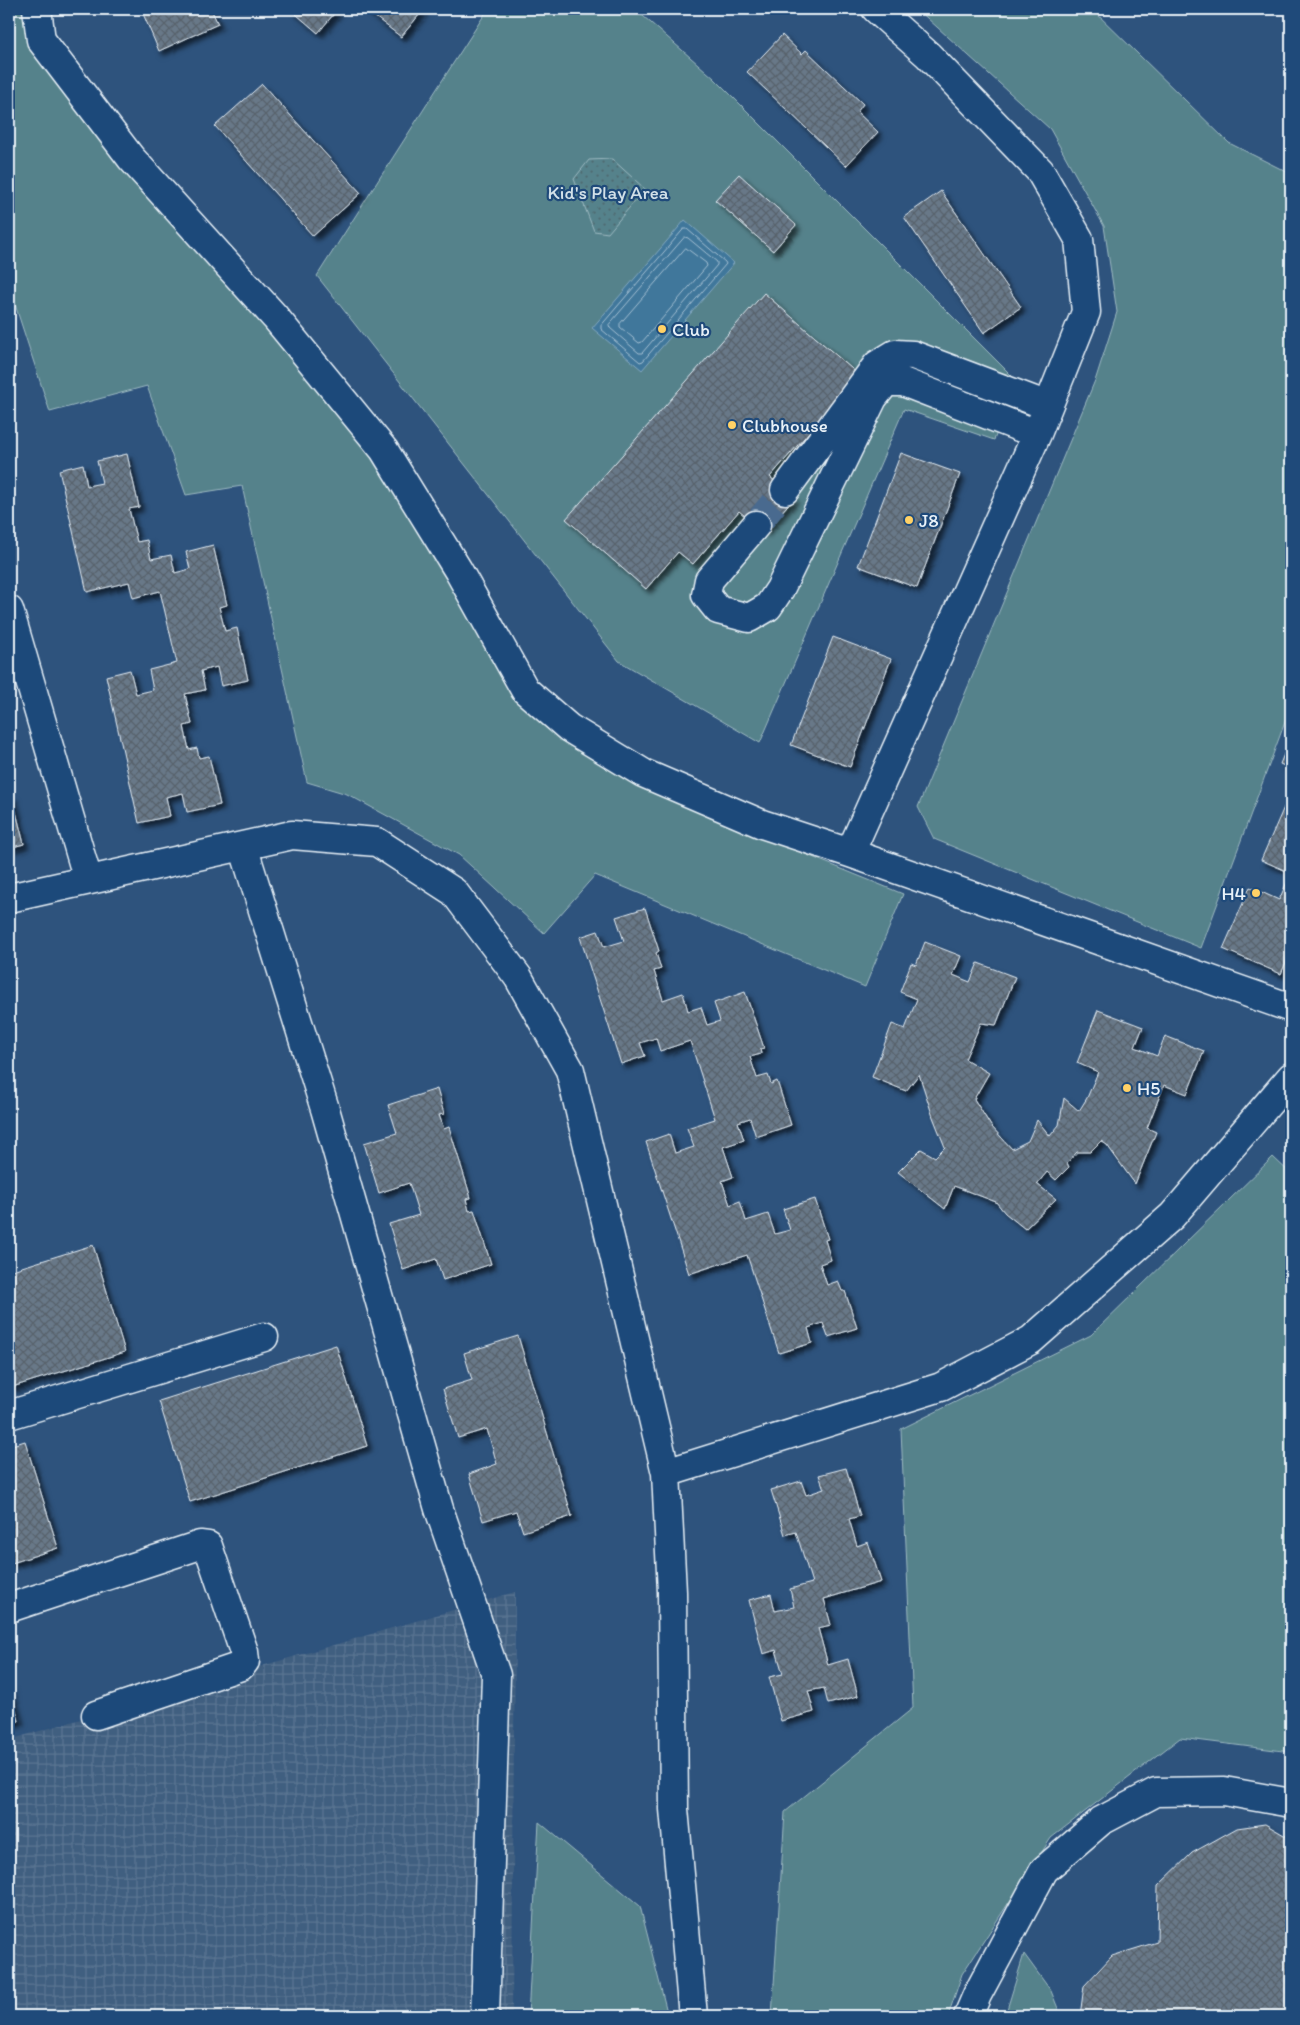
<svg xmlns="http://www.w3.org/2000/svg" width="1300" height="2025" font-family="Itim,sans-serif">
	<defs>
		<pattern id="industrial-grid" width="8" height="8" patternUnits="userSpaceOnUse" patternTransform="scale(1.25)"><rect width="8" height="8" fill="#3f5e80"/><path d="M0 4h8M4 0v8" fill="none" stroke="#5b7693"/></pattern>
		<pattern id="park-dots" width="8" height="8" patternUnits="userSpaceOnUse" patternTransform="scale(1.25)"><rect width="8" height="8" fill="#55828b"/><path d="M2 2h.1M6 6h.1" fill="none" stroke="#4e686e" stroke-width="1.8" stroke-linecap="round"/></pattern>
		<pattern id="building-cross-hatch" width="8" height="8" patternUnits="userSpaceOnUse" patternTransform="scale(1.25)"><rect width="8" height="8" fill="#687888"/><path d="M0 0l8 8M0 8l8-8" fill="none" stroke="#59626c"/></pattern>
		<filter id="shadow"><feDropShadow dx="4.5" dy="4.5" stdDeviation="2.5" flood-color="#0009"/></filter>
	</defs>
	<rect width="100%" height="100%" fill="#2e537d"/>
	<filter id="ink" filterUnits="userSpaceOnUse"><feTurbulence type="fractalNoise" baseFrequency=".02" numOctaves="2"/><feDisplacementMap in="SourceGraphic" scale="10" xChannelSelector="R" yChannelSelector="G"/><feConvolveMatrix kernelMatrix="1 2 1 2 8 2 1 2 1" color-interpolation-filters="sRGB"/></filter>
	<g filter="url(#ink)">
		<path fill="url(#industrial-grid)" d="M515,1592l-3,424h-503v-276z"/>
		<path fill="#55828b" stroke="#9ebac2" d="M9,9h29l65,123 278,336 188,259 101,72 233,95 -38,93 -270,-112 -51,58 -85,-78 -112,-61 -40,-12 -65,-296 -56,9 -39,-109 -97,26 -41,-126z
			M488,9h147l79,69 304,304 -24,58 -90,-31 -144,334 -141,-82 -302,-385z
			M917,9h175l137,134 62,31v532l-90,242 -267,-109 -16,-32 178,-429 21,-66 -13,-86 -54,-97z
			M1273,1157l18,17v578l-111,-14 -129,100 -89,136 -14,42h-176l13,-204 128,-104 -12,-279 190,-94z
			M539,1822l101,84 28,110h-140z
			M1024,1954l27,37 10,25h-56z"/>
		<path fill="url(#park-dots)" stroke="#9ebac2" d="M612,159l33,30 -37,44 -14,-2 -20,-52 15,-19z"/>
		<path fill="#40779b" stroke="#83a8c0" d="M685,220l49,43 -92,107 -50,-42z"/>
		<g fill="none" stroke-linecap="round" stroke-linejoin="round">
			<path stroke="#a5c0d3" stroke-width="1" d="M684,229h3l38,33 1,2 -83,97 -3,1 -39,-33v-3z
				M685,237l3,1 29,24v3l-75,88h-3l-29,-25 -1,-3z
				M686,248l20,15 1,3 -65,76 -3,1 -19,-16v-3z"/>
		</g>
		<path fill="url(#building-cross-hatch)" stroke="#e8f1f8" filter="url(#shadow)" d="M141,9h70l7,15 -59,27z
			M290,9h48l-20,24z
			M365,9h59l-23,28z
			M782,35l20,19 4,-4 57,54 -6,8 21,20 -32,34 -99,-94z
			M262,84l99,109 -48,43 -98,-110z
			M739,174l57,51 -23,26 -58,-51z
			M941,191l80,116 -37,26 -80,-116z
			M764,293l95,82 -89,102 24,21 -30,34 -25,-21 -46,53 -15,-12 -32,37 -80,-70z
			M901,453l59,21 -43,114 -59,-22z
			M127,454l12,53 -10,2 8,33 10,-2 4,19 20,-4 4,18 15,-4 -4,-17 27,-7 14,60 -8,2 6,24 12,-3 11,52 -27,6 -4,-19 -16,4 4,19 -20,4 7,30 -8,2 5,24 8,-2 2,10 10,-2 11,49 -33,7 -4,-19 -17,4 4,19 -31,7 -33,-147 24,-6 6,24 17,-4 -4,-20 28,-7 -17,-72 -27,7 -4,-16 -42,10 -28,-122 24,-6 4,22 15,-3 -5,-22z
			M833,637l58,22 -41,108 -59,-22z
			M1291,737v32l-11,-5z
			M12,796l12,48 -15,4v-51z
			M1285,805l6,3v142l-10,24 -58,-25 27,-62 29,13 12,-27 -30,-13z
			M645,908l14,43 -3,2 5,16 -7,2 9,29 20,-7 5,18 13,-4 6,18 13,-4 -6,-18 31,-11 19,56 -4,1 1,5 -11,3 7,21 11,-3 3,9 6,-3 14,44 -35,12 -6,-19 -12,4 6,18 -21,7 10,30 -11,4 8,24 10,-4 6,20 22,-7 7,20 15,-4 -7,-21 32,-10 13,40 -3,1 6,20 -11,4 7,21 11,-4 4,10h3l12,37 -29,9 -5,-14 -15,5 4,15 -33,10 -32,-98 -58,19 -43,-132 23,-8 6,19 19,-6 -7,-19 28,-9 -25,-78 -30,10 -4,-13 -16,5 5,13 -24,8 -41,-127 18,-6 6,16 20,-6 -8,-24z
			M925,942l36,14 -8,19 17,7 8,-19 37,14 -19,48 -15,-2 -16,36 24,14 -15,26 17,27 21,23 16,-8 9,-21 13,16 9,-11 5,-27 15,13 8,-13 11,-26 -21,-9 21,-53 45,17 -8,20 22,9 8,-20 39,15 -17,43 -23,-9 -17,43 9,4 -21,52 -28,-39 -6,-4 -11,11h-13l-10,11 2,4 -13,13 -9,-8 -10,12 19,15 -31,30 -20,-16 -9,-11 -42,-16 -9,23 -47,-37 23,-23 14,8 10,-10 -12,-30 -14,-43 -13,17 -34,-14 20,-53 13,5 12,-30 -17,-7 11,-29 5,2z
			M437,1089l7,25 -5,1 5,14 5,-2 22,71 -5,1 3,12 5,-1 17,54 -48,16 -7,-21 -33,11 -14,-46 30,-9 -10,-32 -30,10 -15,-50 33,-10 -9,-28z
			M93,1245l32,107 -116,36v-117z
			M518,1336l54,180 -49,16 -7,-21 -33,10 -14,-47 28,-10 -10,-35 -29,9 -15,-49 29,-9 -8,-27z
			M336,1345l31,101 -177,56 -31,-101z
			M25,1441l33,107 -49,16v-118z
			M846,1468l14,48 -11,3 8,27 11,-4 13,40 -57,17 7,26 -13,3 10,37 20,-6 10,37 -30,8 -4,-16 -16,3 6,21 -33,9 -12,-44 14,-3 -7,-24 -13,4 -14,-54 22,-6 4,17 19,-4 -4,-18 22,-6 -16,-51 -11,3 -14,-45 30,-9 5,14 18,-6 -5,-14z
			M9,1686l10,35 -10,3z
			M1265,1824l26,15v177h-211l4,-30 28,-30 45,-14 1,-56 34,-33 45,-25z"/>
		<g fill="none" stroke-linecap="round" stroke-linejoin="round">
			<path stroke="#4a6b8f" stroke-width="28" stroke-dasharray="28 14" stroke-linecap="butt" d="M756,525l29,-35"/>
			<g stroke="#e8f1f8" stroke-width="31">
				<path id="minor" d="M37,9l4,31 90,118 144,159 109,133 74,120 67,120 44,38 74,45 119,51 88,29 441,155
					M785,490l92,-125 18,-11 18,1 135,51
					M756,525l-47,55 -3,15 12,15 31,8 19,-11 12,-18 93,-191 13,-16h17l134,52
					M9,610l79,270
					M243,846l82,263 114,400 57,166 -11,341
					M850,853l187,-419 49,-122 -7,-73 -39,-68 -112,-116 -52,-46
					M9,898l283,-63 85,7 77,50 64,85 52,93 96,403 6,119 2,217 19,207
					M9,1415l255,-78
					M666,1473l275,-86 90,-47 141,-124 119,-139
					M9,1608l191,-63 8,1 36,106 1,9 -4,5 -145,49
					M968,2016l9,-21 67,-125 57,-49 55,-29 68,-1 67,12"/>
			</g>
			<use href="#minor" stroke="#1f4a7a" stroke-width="28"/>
		</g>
	</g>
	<g fill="#ffd166" stroke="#1f4a7a" stroke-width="2">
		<circle cx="662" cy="329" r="5"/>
		<circle cx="732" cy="425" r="5"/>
		<circle cx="909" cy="520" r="5"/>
		<circle cx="1256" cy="893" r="5"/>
		<circle cx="1127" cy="1088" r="5"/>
	</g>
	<g text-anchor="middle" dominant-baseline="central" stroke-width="4.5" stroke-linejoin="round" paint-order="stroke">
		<g font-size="19" fill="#d2e0e8" stroke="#1f4a7a">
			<text x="608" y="192">Kid's Play Area</text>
		</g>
		<g font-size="19" fill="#e8f1f8" stroke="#1f4a7a" text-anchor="start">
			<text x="672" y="329">Club</text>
			<text x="742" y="425">Clubhouse</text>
			<text x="919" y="520">J8</text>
			<text x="1246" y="893" text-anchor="end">H4</text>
			<text x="1137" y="1088">H5</text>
		</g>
	</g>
	<rect width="1300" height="2025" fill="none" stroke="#1f4a7a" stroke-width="30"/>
	<rect x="15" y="15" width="1270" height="1995" fill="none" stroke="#e8f1f8" stroke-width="2" filter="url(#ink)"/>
</svg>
